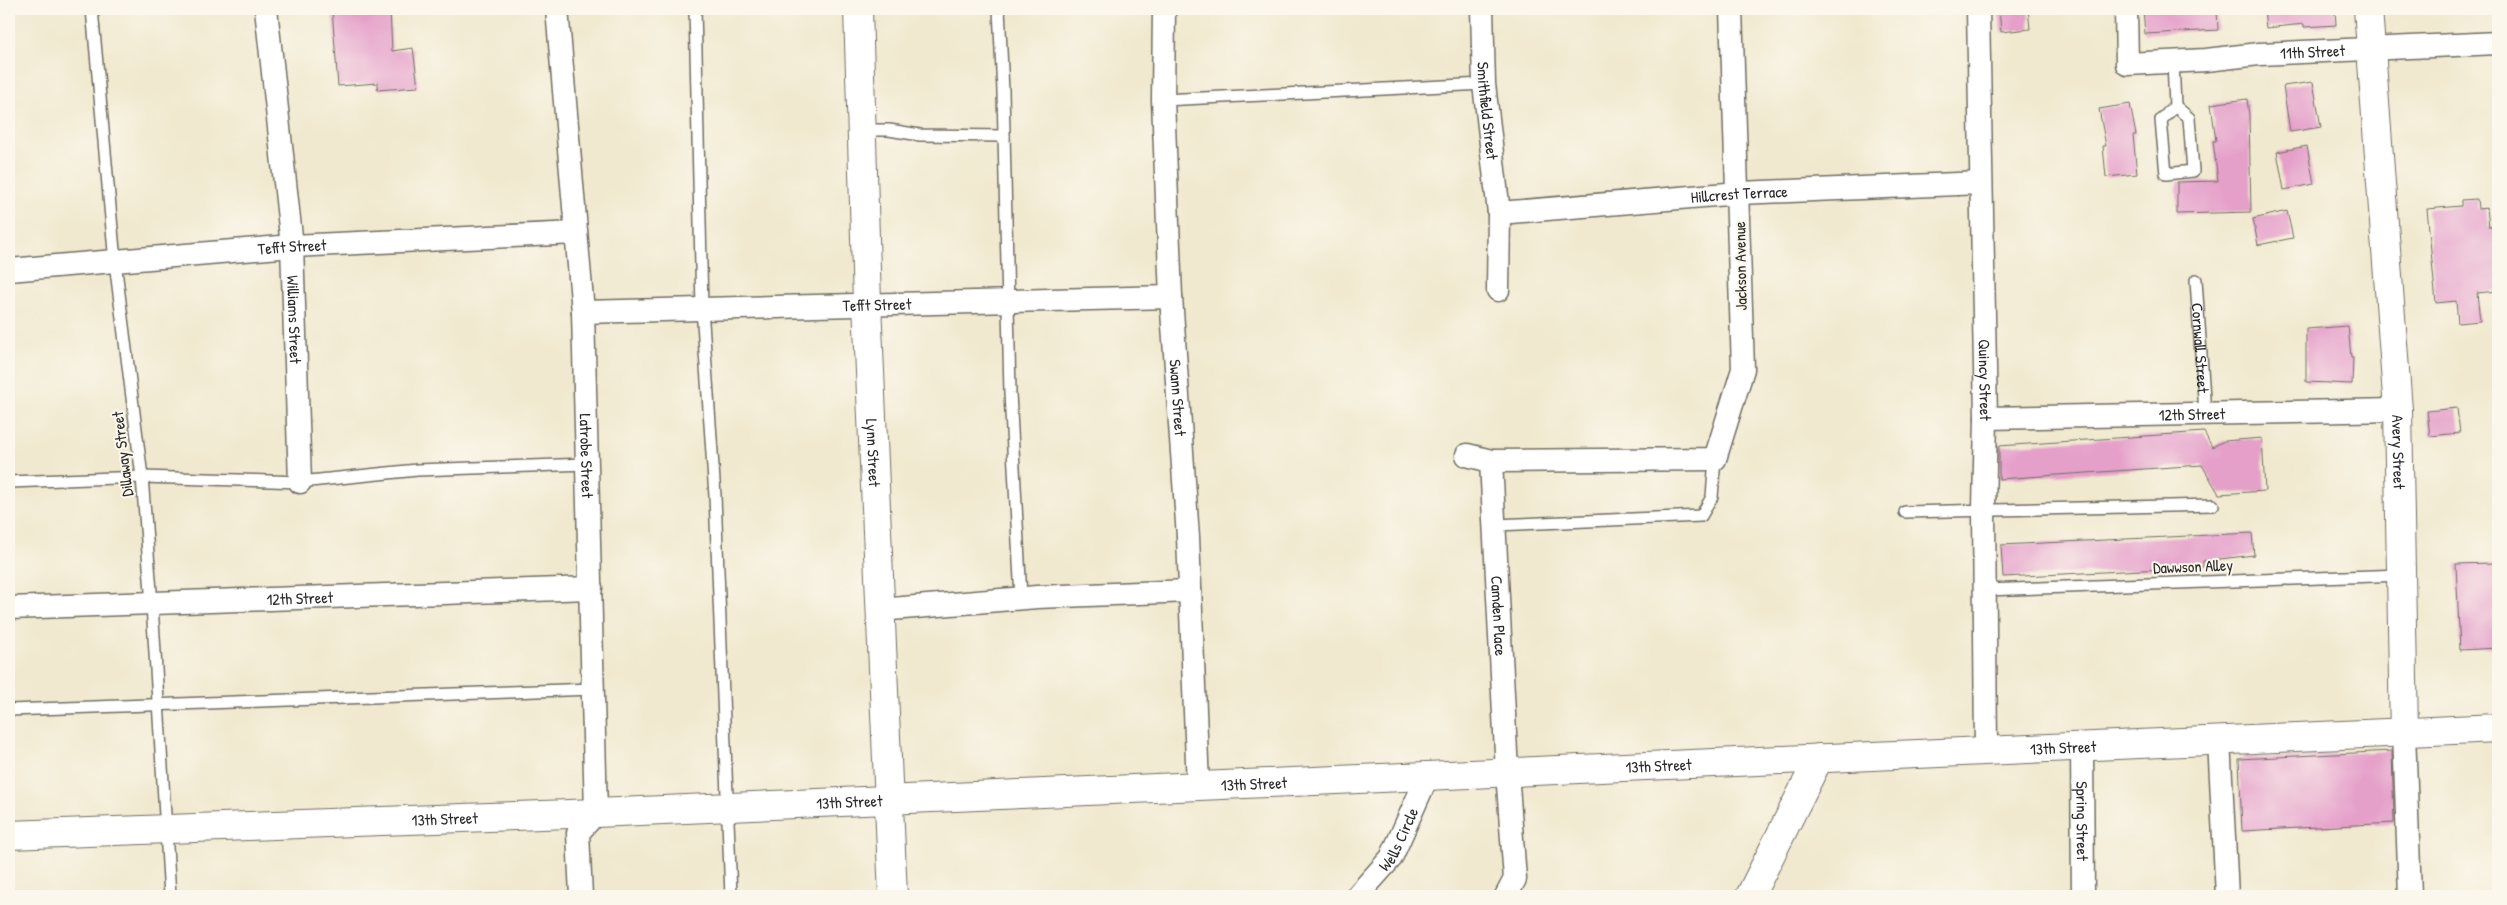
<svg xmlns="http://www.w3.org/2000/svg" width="2507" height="905" font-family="'Patrick Hand',sans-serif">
	<rect width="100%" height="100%" fill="#fbf7ec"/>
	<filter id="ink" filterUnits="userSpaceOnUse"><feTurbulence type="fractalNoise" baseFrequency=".02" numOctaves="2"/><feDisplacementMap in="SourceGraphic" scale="10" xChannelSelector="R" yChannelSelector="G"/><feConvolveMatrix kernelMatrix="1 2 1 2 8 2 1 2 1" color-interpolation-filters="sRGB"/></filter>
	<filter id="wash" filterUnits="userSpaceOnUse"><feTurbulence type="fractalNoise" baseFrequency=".0096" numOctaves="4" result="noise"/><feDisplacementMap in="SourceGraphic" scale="20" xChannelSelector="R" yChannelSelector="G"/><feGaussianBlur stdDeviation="1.12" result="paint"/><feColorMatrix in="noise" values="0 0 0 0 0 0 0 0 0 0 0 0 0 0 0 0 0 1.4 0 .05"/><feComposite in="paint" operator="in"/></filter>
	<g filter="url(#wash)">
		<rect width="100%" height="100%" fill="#f0e9cf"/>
		<g id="blocks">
			<path fill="#e5a0ca" d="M332,9h58l2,42 21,-3 5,39 -41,3 1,-7 -40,3z
				M1999,9h29l2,20 -29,3z
				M2143,9h74l1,21 -73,4z
				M2264,9h71l1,16 -32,2v-3l-38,4z
				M2313,82l8,45 -31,5 -7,-46z
				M2247,99l2,16 2,97 -74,2v-32l41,-1 -5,-40h3l-5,-37z
				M2130,104l6,31h-3l4,39 -31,3 -3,-31h3l-7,-37z
				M2307,146l7,38 -30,6 -7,-38z
				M2477,199l1,10 9,-1 2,19h8l1,64 -21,2 3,28 -22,2 -2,-22 -20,2 -9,-94 34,-3v-6z
				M2287,211l6,27 -35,7 -5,-26z
				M2348,326l3,31h2l-1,27 -46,-2v-53z
				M2457,408l3,25 -30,3 -3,-25z
				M2204,432l8,15 12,-6 38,-3 3,53 -46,3 -17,-29 -203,14v-33z
				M2252,533l2,22 -51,6v6l-200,10 -2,-32z
				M2494,563l3,85 -37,2 -4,-86z
				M2392,751l2,72 -152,8 -3,-72z"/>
		</g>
	</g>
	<g filter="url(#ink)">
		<use href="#blocks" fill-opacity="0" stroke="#706e64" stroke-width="1"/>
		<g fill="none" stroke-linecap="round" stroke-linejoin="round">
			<g stroke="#706e64" stroke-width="14">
				<g id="service">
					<path d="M92,9l23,253 27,215 10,127 18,292"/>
					<path d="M695,9l7,299 13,188 16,400"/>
					<path d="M999,9l4,82 7,302 11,205"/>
					<path d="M2173,62l2,44 14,12 4,53 -27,3 -5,-54 14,-14"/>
					<path d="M1163,100l321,-16"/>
					<path d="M861,130h28l31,5 84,1"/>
					<path id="s1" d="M2196,280l9,133"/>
					<path d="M9,482l133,-5 158,5 117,-12 170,-6"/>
					<path d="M1905,512l308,-7"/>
					<path d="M1495,525l206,-9 11,-19 3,-38"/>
					<path d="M1986,590l415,-15"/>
					<path d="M9,710l584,-21"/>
				</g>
			</g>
			<g stroke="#706e64" stroke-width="25">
				<g id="minor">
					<path id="s2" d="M266,9l26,237 8,236"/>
					<path id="s3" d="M557,9l26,303 13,501 -18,20 3,63"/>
					<path id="s4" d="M1164,9l-1,91 8,197 17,240 10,249"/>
					<path id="s5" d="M1482,9l2,75 15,129 -1,77"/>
					<path id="s6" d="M1978,9l8,409 -2,91 2,242"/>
					<path id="s7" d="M2126,9l1,55 79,-4 53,-6 239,-11"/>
					<path id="s8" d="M1499,213l240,-20 242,-10"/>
					<path id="s9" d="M9,270l283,-24 284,-13"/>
					<path id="s10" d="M583,312l588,-15"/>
					<path id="s11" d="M1986,418l412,-8"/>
					<path d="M1467,455l24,6 224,-2 28,-90 -12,-360"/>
					<path id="s12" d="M1491,461l16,311 8,107 -9,17"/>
					<path id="s13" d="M9,608l582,-20"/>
					<path d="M879,610l158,-13 153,-6"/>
					<path d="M2404,732l6,164"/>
					<path d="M2219,740l8,156"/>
					<path id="s14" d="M2082,746l1,150"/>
					<path id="s15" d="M1357,896l34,-38 37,-83"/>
				</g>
			</g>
			<g stroke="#706e64" stroke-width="30">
				<g id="tertiary">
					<path id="s16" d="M858,9l9,294 26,593"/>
					<path id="s17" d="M2368,9l30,401 6,322"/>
					<path id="s18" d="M9,835l587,-22 1902,-85"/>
					<path d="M1750,896l69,-138"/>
				</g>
			</g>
			<use href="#service" stroke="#fff" stroke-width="11"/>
			<use href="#minor" stroke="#fff" stroke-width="22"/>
			<use href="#tertiary" stroke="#fff" stroke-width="28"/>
		</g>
	</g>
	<g text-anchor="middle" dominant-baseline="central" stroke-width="4" stroke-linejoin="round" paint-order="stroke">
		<g font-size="16" fill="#2b2b2b" stroke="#fbf7ec">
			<text stroke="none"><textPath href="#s7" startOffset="241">11th Street</textPath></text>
			<text stroke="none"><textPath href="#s5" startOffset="102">Smithfield Street</textPath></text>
			<text stroke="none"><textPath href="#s8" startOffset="241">Hillcrest Terrace</textPath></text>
			<text stroke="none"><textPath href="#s9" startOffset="284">Tefft Street</textPath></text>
			<text transform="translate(1740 266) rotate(-91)">Jackson Avenue</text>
			<text stroke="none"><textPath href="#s10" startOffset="294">Tefft Street</textPath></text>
			<text stroke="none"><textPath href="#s2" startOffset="312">Williams Street</textPath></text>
			<text stroke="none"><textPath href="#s1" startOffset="68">Cornwall Street</textPath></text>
			<text stroke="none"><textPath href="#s6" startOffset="371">Quincy Street</textPath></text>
			<text stroke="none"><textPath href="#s4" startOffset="389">Swann Street</textPath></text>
			<text stroke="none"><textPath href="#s11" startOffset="206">12th Street</textPath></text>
			<text stroke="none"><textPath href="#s17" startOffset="444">Avery Street</textPath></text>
			<text stroke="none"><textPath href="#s16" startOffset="444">Lynn Street</textPath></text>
			<text transform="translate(122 454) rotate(-97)">Dillaway Street</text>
			<text stroke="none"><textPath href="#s3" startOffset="448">Latrobe Street</textPath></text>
			<text transform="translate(2193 566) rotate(-2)">Dawwson Alley</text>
			<text stroke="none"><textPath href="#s13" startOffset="291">12th Street</textPath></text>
			<text stroke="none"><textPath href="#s12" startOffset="155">Camden Place</textPath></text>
			<text stroke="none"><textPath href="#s18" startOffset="2056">13th Street</textPath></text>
			<text stroke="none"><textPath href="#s18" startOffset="1651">13th Street</textPath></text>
			<text stroke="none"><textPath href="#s18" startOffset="1246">13th Street</textPath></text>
			<text stroke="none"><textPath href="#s18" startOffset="841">13th Street</textPath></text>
			<text stroke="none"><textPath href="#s18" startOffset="436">13th Street</textPath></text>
			<text stroke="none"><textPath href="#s14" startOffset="75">Spring Street</textPath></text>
			<text stroke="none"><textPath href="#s15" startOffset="71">Wells Circle</textPath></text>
		</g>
	</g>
	<rect width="2507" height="905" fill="none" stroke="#fbf7ec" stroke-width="30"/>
</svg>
